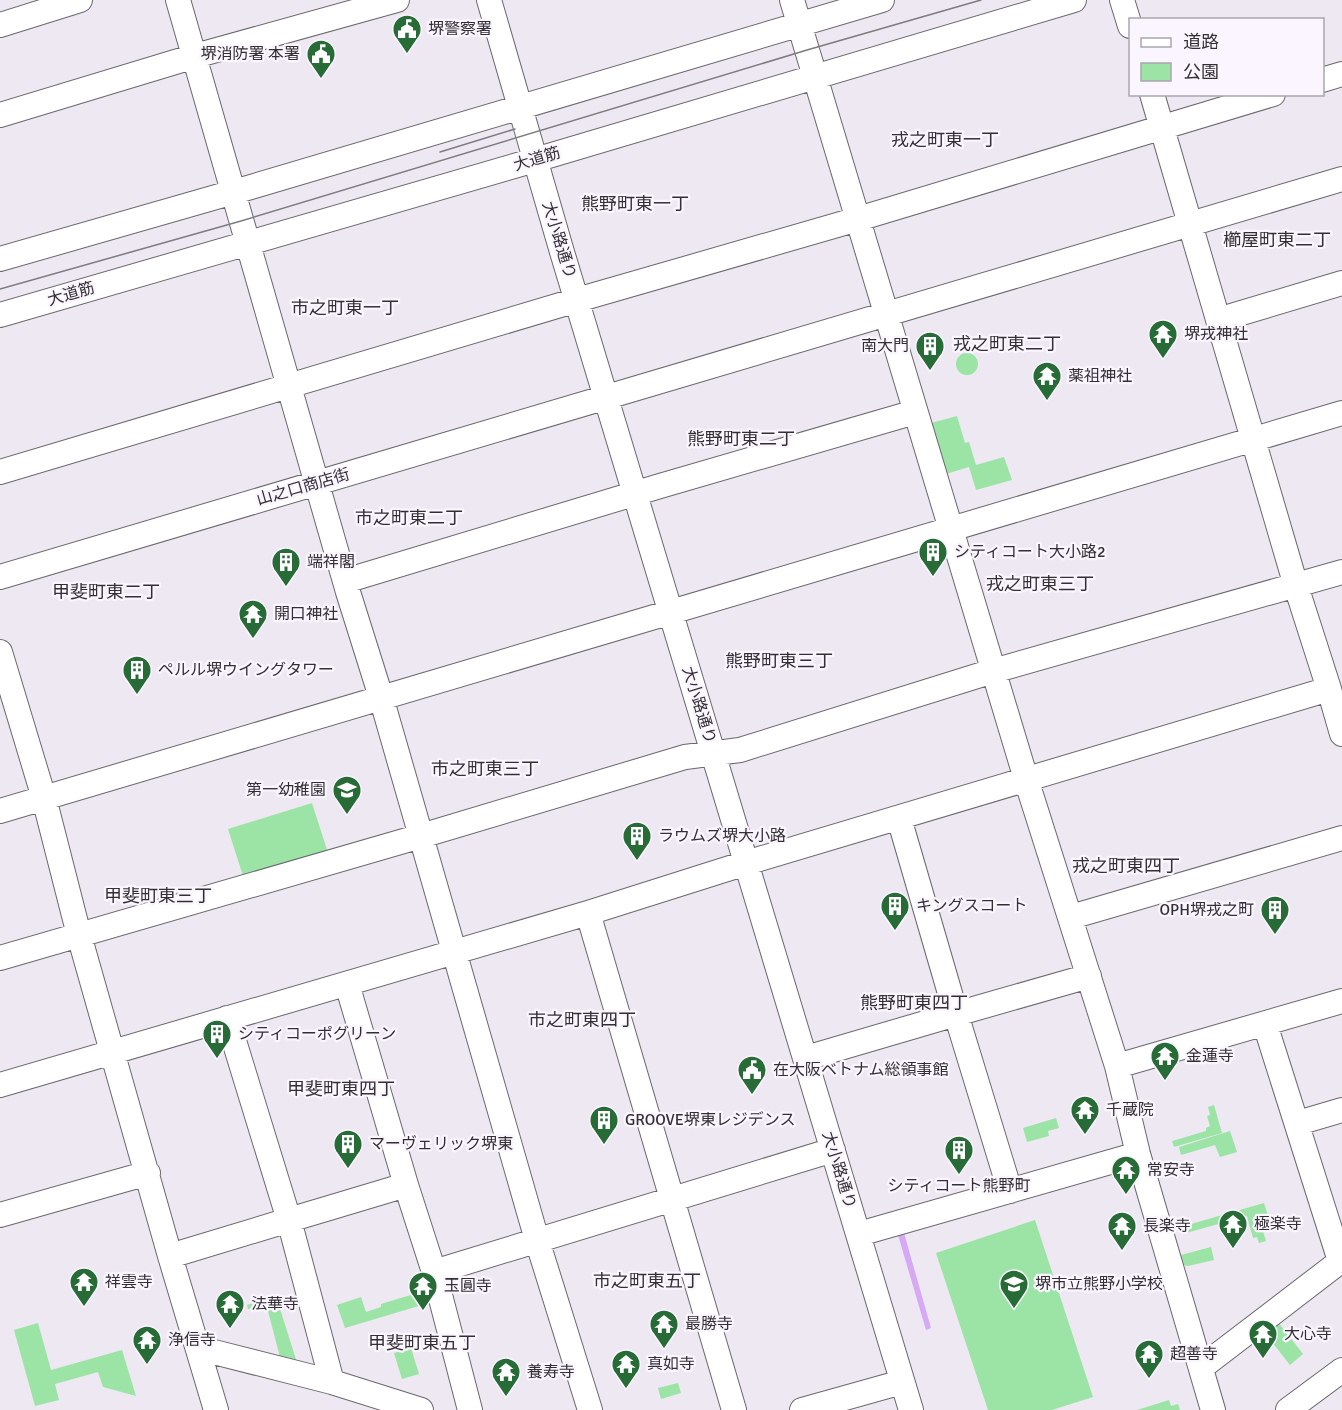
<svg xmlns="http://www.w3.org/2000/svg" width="1342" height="1410" font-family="Signika,'Noto Sans JP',sans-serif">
	<rect width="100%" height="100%" fill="#ede8f1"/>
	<path fill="#9be4a6" d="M956 364a11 11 0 1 1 22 0a11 11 0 1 1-22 0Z
		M957,416l8,27 4,-1 7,23 28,-8 8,23 -36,10 -7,-23 -23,7 -15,-51z
		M312,803l16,50 -84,26 -16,-50z
		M1214,1105l8,28 -48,14 -2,-6 34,-10v-3l4,-2 -3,-10 3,-1 -2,-8z
		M1056,1118l3,10 -11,3 1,5 -22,6 -4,-14z
		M1230,1131l7,21 -17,5 -5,-12 -34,10 -2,-8z
		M1264,1203l7,22 -9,3 4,13 -7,2 -2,-6 -4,1 -6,-22 -61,17 -2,-7z
		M1035,1220l58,177 -41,13h-64l-52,-157z
		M1211,1247l3,13 -26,6 -4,-1 -3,-10z
		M427,1290l3,9 -9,3 1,3 -77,23 -8,-23 24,-8 5,15 15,-5v-3z
		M276,1296l23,73 -17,-4 -14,-54 -20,-2 -1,-4z
		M1278,1322l25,32 -13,11 -25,-32z
		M38,1323l13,47 71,-20 14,46 -33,-9 -5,-15 -43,12 4,16 -24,6 -21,-76z
		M411,1348l8,26 -17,5 -8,-26z
		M678,1383l3,10 -20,6 -3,-11z
		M1169,1400l2,6 7,-2 2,6h-43z"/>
	<path fill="#d6a9f4" d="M904,1233l27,95 -5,2 -28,-95z"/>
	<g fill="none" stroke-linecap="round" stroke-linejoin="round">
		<g stroke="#6b676f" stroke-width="26">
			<path id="minor" d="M178,0l170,592 33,105 156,543 53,170
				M489,0l73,252 349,1158
				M792,0l234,779 91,287 21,88 75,256
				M1122,0l8,26
				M0,25l80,-25
				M1322,80l20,-6
				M1152,94l144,492 33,103 13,45
				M0,115l195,-59 202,-56
				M0,259l251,-72 631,-187
				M0,315l535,-155 539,-160
				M1218,320l124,-37
				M0,472l577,-172 281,-81 415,-125
				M0,577l1342,-398
				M345,581l315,-95 255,-74
				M0,652l44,146 35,137 91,321 46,154
				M0,811l1342,-398
				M899,818l57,196 133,-38
				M588,913l146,497
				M1071,917l271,-79
				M0,958l421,-122 264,-79 55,-7 253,-79 349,-99
				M347,984l59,201
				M1265,1024l75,237
				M806,1058l150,-44 54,177
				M1117,1066l225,-65
				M0,1085l588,-172 158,-50 583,-174
				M1298,1123l44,-13
				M0,1215l148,-42
				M859,1234l279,-80
				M170,1256l119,-36 -62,-202
				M198,1348l134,34 -43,-162 117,-35 28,87
				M1202,1367l140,-107
				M332,1382l89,28
				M470,1410l-36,-138 399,-122
				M802,1410l100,-28
				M1288,1410l54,-40"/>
		</g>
		<use href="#minor" stroke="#fff" stroke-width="24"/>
		<path stroke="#7d7a80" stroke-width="1.5" d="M440,152l75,-23
			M0,289l241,-68 566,-171 174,-50"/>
	</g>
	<defs>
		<g id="civic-pin" transform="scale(1.5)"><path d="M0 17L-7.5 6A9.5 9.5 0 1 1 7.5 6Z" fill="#276b36" stroke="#fbf5ff"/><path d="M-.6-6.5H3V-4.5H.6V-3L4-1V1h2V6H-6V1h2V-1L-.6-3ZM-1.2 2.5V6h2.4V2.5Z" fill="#fff"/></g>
		<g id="temple-pin" transform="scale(1.5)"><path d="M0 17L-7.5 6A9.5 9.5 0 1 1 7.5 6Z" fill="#276b36" stroke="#fbf5ff"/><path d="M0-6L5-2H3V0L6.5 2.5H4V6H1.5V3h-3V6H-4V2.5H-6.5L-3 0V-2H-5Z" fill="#fff"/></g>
		<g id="building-pin" transform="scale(1.5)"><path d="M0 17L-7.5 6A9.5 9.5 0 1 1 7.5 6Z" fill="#276b36" stroke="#fbf5ff"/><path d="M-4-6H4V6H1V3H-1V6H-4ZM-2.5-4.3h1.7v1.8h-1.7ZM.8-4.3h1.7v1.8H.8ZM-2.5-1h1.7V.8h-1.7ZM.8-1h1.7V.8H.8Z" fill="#fff"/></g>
		<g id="school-pin" transform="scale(1.5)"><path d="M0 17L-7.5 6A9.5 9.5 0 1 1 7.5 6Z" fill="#276b36" stroke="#fbf5ff"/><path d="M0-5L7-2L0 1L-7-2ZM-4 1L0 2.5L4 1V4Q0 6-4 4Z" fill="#fff"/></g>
	</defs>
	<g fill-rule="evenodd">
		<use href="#civic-pin" x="407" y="29"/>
		<use href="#civic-pin" x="321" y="54"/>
		<use href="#temple-pin" x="1163" y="334"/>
		<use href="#building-pin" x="930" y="346"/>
		<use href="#temple-pin" x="1047" y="376"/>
		<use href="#building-pin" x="933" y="552"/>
		<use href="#building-pin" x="286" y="562"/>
		<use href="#temple-pin" x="253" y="614"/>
		<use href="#building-pin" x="137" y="670"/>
		<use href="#school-pin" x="347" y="790"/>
		<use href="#building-pin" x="637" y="836"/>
		<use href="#building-pin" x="895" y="906"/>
		<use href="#building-pin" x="1275" y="910"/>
		<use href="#building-pin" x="217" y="1034"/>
		<use href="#temple-pin" x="1165" y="1056"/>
		<use href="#civic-pin" x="752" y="1070"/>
		<use href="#temple-pin" x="1085" y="1110"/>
		<use href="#building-pin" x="604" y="1120"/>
		<use href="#building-pin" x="348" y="1144"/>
		<use href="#building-pin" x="959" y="1150"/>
		<use href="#temple-pin" x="1126" y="1170"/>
		<use href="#temple-pin" x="1233" y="1224"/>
		<use href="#temple-pin" x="1122" y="1226"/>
		<use href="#temple-pin" x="84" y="1282"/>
		<use href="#school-pin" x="1014" y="1284"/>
		<use href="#temple-pin" x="423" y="1286"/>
		<use href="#temple-pin" x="230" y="1304"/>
		<use href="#temple-pin" x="664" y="1324"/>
		<use href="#temple-pin" x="1263" y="1334"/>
		<use href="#temple-pin" x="147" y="1340"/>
		<use href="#temple-pin" x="1149" y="1354"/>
		<use href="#temple-pin" x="626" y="1364"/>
		<use href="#temple-pin" x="506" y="1372"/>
	</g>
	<g text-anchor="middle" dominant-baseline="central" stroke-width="4.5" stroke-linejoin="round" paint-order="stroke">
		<g font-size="16" fill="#323033" stroke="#fbf5ff" text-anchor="start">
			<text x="428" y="29">堺警察署</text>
			<text x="300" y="54" text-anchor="end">堺消防署 本署</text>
			<text x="1184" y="334">堺戎神社</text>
			<text x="909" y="346" text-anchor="end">南大門</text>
			<text x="1068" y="376">薬祖神社</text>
			<text x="954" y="552">シティコート大小路2</text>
			<text x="307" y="562">端祥閣</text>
			<text x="274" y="614">開口神社</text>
			<text x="158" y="670">ペルル堺ウイングタワー</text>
			<text x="326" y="790" text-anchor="end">第一幼稚園</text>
			<text x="658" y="836">ラウムズ堺大小路</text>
			<text x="916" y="906">キングスコート</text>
			<text x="1254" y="910" text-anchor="end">OPH堺戎之町</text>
			<text x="238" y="1034">シティコーポグリーン</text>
			<text x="1186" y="1056">金蓮寺</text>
			<text x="773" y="1070">在大阪ベトナム総領事館</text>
			<text x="1106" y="1110">千蔵院</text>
			<text x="625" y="1120">GROOVE堺東レジデンス</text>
			<text x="369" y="1144">マーヴェリック堺東</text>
			<text x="1147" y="1170">常安寺</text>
			<text x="959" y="1186" text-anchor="middle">シティコート熊野町</text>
			<text x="1254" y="1224">極楽寺</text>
			<text x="1143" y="1226">長楽寺</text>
			<text x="105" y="1282">祥雲寺</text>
			<text x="1035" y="1284">堺市立熊野小学校</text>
			<text x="444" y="1286">玉圓寺</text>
			<text x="251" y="1304">法華寺</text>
			<text x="685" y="1324">最勝寺</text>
			<text x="1284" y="1334">大心寺</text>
			<text x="168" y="1340">浄信寺</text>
			<text x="1170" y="1354">超善寺</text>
			<text x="647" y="1364">真如寺</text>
			<text x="527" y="1372">養寿寺</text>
		</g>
		<g font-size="16" fill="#323033" stroke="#fbf5ff">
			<text transform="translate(537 159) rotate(-17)">大道筋</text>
			<text transform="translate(559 240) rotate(73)">大小路通り</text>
			<text transform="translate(71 294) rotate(-16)">大道筋</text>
			<text transform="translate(303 487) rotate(-16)">山之口商店街</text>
			<text transform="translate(699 705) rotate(73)">大小路通り</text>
			<text transform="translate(839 1170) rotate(73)">大小路通り</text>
		</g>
		<g font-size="18" fill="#323033" stroke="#fbf5ff">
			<text x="945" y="140">戎之町東一丁</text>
			<text x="635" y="204">熊野町東一丁</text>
			<text x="1277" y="240">櫛屋町東二丁</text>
			<text x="345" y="308">市之町東一丁</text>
			<text x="1007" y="344">戎之町東二丁</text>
			<text x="741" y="439">熊野町東二丁</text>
			<text x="409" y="518">市之町東二丁</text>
			<text x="1040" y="584">戎之町東三丁</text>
			<text x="106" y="592">甲斐町東二丁</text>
			<text x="779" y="661">熊野町東三丁</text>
			<text x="485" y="769">市之町東三丁</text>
			<text x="1126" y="866">戎之町東四丁</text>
			<text x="158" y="896">甲斐町東三丁</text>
			<text x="914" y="1003">熊野町東四丁</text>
			<text x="582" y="1020">市之町東四丁</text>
			<text x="341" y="1089">甲斐町東四丁</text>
			<text x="647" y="1281">市之町東五丁</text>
			<text x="422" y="1343">甲斐町東五丁</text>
		</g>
	</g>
	<rect x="1129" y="18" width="195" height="78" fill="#fbf5ff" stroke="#aba6ad" stroke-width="1.5"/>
	<rect x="1141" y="38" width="30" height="9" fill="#ffffff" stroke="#aba6ad" stroke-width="1.5"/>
	<text x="1183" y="48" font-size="18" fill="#323033">道路</text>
	<rect x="1141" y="63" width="30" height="18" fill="#9be4a6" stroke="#aba6ad" stroke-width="1.5"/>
	<text x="1183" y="78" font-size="18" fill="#323033">公園</text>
</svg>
